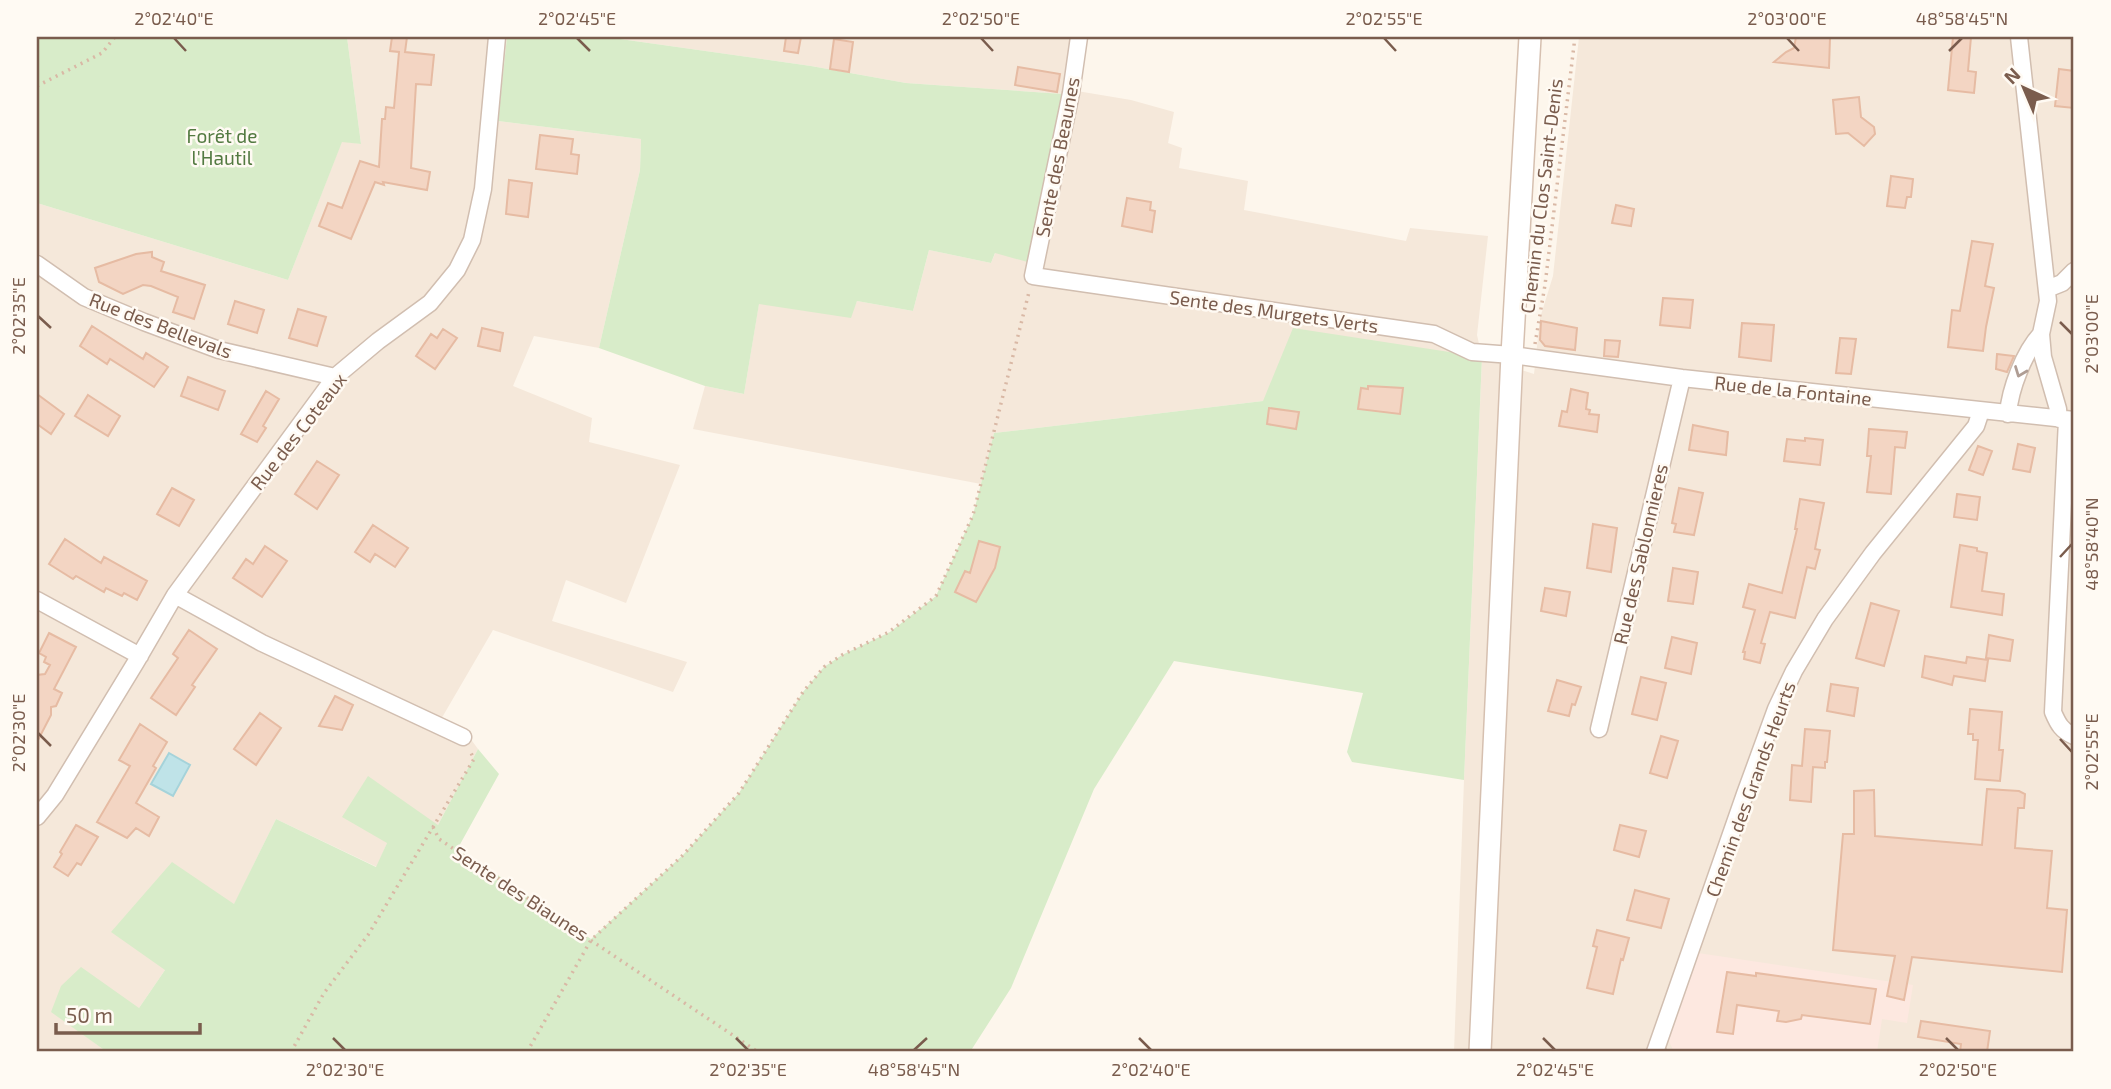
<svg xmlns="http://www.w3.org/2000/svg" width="2111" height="1089" font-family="'Exo 2',sans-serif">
	<rect width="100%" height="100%" fill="#fdf6ec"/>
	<path fill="#f5e8da" d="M347,37h160l-9,84 143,18 -1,31 -41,178 -65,-12 -21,50 79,32 -3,24 91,23 -54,138 -60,-23 -14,41 135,41 -14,30 -180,-62 -53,91 24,9 14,19 -40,76 -51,18 -10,24 -101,-48 -42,86 -69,65 -26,38 -88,3 56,41h-70v-849l251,77 54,-139 19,3z
		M606,37h476l-5,54 54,9 43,12 -6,31 14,5 -3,20 69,13 -4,29 162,31 4,-13 78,8 -11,99 5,22 52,17 6,-56 13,-42 26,-239h495v1015h-620l10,-272 18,-422 -219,43 -269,32 -13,51 -288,-55 12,-43 39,8 15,-91 91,14 7,-16 56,10 16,-61 62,13 72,-169 -157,-11 -95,-17z"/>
	<path fill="#fde8e0" d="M1698,953l215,32 -6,38 -25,-4 -5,33h-203l-6,-13z"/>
	<path fill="#d8ecc9" d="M37,37h310l14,107 -19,-2 -54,138 -251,-77z
		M507,37h99l205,29 95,17 157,11 -32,169 -36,-10 -4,10 -62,-13 -16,61 -56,-10 -6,17 -92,-14 -15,90 -39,-8 -106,-38 41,-178 1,-31 -143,-18z
		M1293,328l189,29 -18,423 -112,-18 -5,-10 16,-59 -189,-32 -80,128 -83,199 -41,64h-863l-56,-40 10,-26 20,-19 58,41 26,-38 -54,-38 61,-70 62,42 42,-85 100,48 11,-24 -45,-26 26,-41 70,49 40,-76 21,25 -41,74 133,91 92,-84 56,-62 64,-101 21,-25 18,-12 48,-23 46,-36 37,-81 21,-82 269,-32z"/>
	<path fill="#bfe3e8" stroke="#a5d3da" stroke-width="2" d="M169,753l21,12 -17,31 -22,-12z"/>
	<path fill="#f3d5c3" stroke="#e6bba3" stroke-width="2" d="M392,37h15l-2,15 29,3 -3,30 -15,-1 -5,84 19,4 -3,18 -44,-8 1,3 -9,-3 -24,57 -32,-13 9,-23 14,5 18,-47 19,6 3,-48h3l1,-12 8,1 5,-56 -9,-1z
		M786,37h15l-3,16 -14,-2z
		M1796,37l34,1 -1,30 -55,-6 12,-10 8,-4z
		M1953,37h18l-3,34 8,1 -2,21 -26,-3z
		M834,39l19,3 -4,30 -19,-3z
		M1018,67l42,7 -3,18 -42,-7z
		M2059,69l15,2v37l-19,-2z
		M1859,97l2,20 13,10 1,7 -11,12 -16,-13 -12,1 -3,-34z
		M540,135l33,4 -2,15 8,1 -2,19 -41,-5z
		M1891,176l22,3 -2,18h-4l-2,11 -18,-2z
		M509,180l23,3 -4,34 -22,-3z
		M1127,198l24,4 -1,8 5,1 -3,21 -30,-6z
		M1616,205l18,4 -3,17 -19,-3z
		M1972,241l21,3 -8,42 9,2 -8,39 -3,24 -35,-4 4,-37 8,1z
		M152,252v5l12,5 -3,9 44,14 -11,34 -21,-7 5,-15 -27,-11 -8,-1 -20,9 -24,-12 -4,-14 41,-14z
		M1663,298l30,2 -3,28 -30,-3z
		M235,301l29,9 -7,23 -29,-9z
		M298,309l28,8 -9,29 -28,-8z
		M1541,321l36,7 -2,22 -30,-4 -5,-6z
		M1742,323l32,2 -3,36 -32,-4z
		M92,326l51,33 3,-6 22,14 -14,20 -44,-28 -3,5 -27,-18z
		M482,328l21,5 -3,18 -22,-5z
		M443,329l14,9 -22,31 -19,-13 15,-22 6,4z
		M1840,338l16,1 -5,35 -15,-1z
		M1605,340l15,1 -2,16 -14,-1z
		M1997,354l17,2 -7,16 -11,-3z
		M188,377l37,14 -7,19 -37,-14z
		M1368,386l35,2 -3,26 -42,-5 3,-21 7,1z
		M1571,389l17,4 -2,16 4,1 -1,4 10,1 -2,17 -38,-6 3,-15 5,1z
		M266,391l13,8 -16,27 3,2 -9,14 -16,-8z
		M37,394l27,20 -13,20 -14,-10z
		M88,395l32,21 -12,20 -33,-20z
		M1269,408l30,4 -3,17 -29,-5z
		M1693,425l35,7 -2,23 -37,-5z
		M1869,429l38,3 -2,16 -10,-1 -4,47 -24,-2 4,-36h-4z
		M1805,438l18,2 -3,25 -36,-4 3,-22 18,2z
		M2018,444l17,4 -5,24 -17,-3z
		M1978,446l14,5 -9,24 -14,-5z
		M317,461l22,14 -22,34 -22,-15z
		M172,488l22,12 -15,26 -22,-12z
		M1679,488l24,5 -9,42 -20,-3 2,-8 -4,-1z
		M1957,494l23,3 -3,23 -23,-3z
		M1800,499l24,4 -9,46 5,1 -5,19 -8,-2 -12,51 -25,-6 -9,31 4,1 -5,19 -16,-4 1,-7h-2l12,-42 -12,-3 6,-23 33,9 15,-64h-2z
		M1593,524l24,4 -6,44 -24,-4z
		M373,525l35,23 -13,19 -20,-13 -5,8 -15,-10z
		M65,539l36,24 3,-6 43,24 -10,19 -13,-7 -2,3 -16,-8 -2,4 -28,-16 -3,3 -24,-15z
		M979,541l21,6 -5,21 -19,34 -21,-10 10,-21 5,2z
		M1960,545l17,3v3l10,2 -5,38 22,3 -2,21 -51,-8z
		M265,546l22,15 -25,36 -29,-19 13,-19 7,5z
		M1673,568l25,4 -5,32 -25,-3z
		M1545,588l25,4 -4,24 -25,-5z
		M1871,603l28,8 -15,55 -28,-8z
		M189,630l28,19 -25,36 3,2 -19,28 -25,-17 27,-40 -5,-4z
		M49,633l27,14 -22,42 8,4 -6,13 -5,1v8l-14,27v-67l8,-1 5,-9 -6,-3 2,-5 -7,-4z
		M1989,635l24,5 -3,21 -24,-3z
		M1672,637l25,6 -6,31 -26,-6z
		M1925,656l41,7 1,-6 21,3 -3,21 -31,-5 -2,9 -30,-8z
		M1641,677l25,6 -9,37 -25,-6z
		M1557,680l24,7 -6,18 -3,-1 -3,12 -21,-5z
		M1831,684l27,4 -4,28 -27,-5z
		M335,696l18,9 -11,25 -23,-4z
		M1970,709l32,3 -3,38h4l-3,31 -25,-2 3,-39h-5v-6h-5z
		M260,713l21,15 -25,37 -22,-16z
		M140,724l27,18 -14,24 3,2 -20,35 23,14 -10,19 -13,-8 -9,10 -30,-16 33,-56 -11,-6z
		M1805,729l25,2 -3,31h-2v6l-12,-1 -2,35 -21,-2 2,-35 10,1z
		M1661,736l17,5 -11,37 -17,-5z
		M1987,789l32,2 6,3 -1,14h-6l-3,40 37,3 -5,57 20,2 -5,62 -150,-15 -8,43 -17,-4 8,-40 -62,-6 10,-116h11v-43l20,-1 1,46 107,9z
		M76,825l22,12 -17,28 -4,-2 -9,13 -14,-9 8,-13 -2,-2z
		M1620,825l26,6 -7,26 -25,-7z
		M1635,890l34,9 -8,29 -34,-8z
		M1597,930l32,8 -6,22 -2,-1 -8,35 -26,-6 10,-41 -4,-1z
		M1727,972l29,4v-3l120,16 -6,35 -68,-9 -1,4 -15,3 -9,-1 2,-10 -42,-6 -4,29 -16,-2z
		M1921,1021l69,10 -3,21h-27l1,-8 -43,-7z"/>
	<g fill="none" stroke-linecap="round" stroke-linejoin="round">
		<g stroke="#d1beb0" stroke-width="19">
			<path id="minor" d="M1079,37l-8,56 -38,183 401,58 38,18 40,3 170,23 392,42
				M2019,37l29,264 -7,33 2,23 15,52 1,10
				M37,264l47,33 60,25 75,28 116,27
				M2047,289l15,-6 12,-12
				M2008,414c2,-25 16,-62 33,-80
				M2067,420l-14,292c5,12 9,19 21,24
				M175,595l87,48 201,94
				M37,600l103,56
				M1599,729l83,-351
				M37,817l18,-22 81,-133 39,-67 160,-218 43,-36 52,-38 27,-33 15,-30 11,-51 14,-152
				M1658,1052h-3l90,-258 31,-85 18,-38 31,-52 48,-66 103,-127 5,-15"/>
		</g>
		<g stroke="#d6c0b0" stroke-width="24">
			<path id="secondary" d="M1480,1052l32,-697 18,-318"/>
		</g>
		<path stroke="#d9b8a5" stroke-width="3.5" stroke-dasharray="2 5" stroke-linecap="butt" d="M37,86l65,-33 13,-16
			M1535,344l10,-59 30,-248
			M433,827l6,12 319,213
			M291,1052l33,-59 44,-58 106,-176 -4,-8
			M527,1052l64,-112 92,-85 56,-62 64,-101 21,-25 18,-12 47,-23 47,-36 37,-81 56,-223"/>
		<use href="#minor" stroke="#fff" stroke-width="16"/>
		<use href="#secondary" stroke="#fff" stroke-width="21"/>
	</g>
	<defs><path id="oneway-chevron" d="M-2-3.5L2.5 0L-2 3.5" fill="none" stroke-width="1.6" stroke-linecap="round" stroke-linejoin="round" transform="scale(1.75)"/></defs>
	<use stroke="#af9d94" href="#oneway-chevron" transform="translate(2020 372) rotate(111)"/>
	<path fill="none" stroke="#7a5c4d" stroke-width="2.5" d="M174,38l12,13M577,38l13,13M981,38l12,13M1384,38l12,13M1787,38l12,13M1949,51l13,-13M38,316l13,12M2060,322l12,12M2060,557l12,-13M38,733l13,13M2060,739l12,13M333,1038l12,12M736,1038l12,12M1139,1038l12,12M1543,1038l12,12M1946,1038l12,12M914,1050l13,-12"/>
	<g text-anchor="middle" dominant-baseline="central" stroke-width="5" stroke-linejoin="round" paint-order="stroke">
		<g font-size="19" fill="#537a41" stroke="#fffaf3">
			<text x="222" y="135">Forêt de<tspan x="222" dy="22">l'Hautil</tspan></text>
		</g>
		<g font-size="19" fill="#7a5c4d" stroke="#fffaf3">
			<text transform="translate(1057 157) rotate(-79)">Sente des Beaunes</text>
			<text transform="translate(1541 196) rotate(-83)">Chemin du Clos Saint-Denis</text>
			<text transform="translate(1274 311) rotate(8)">Sente des Murgets Verts</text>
			<text transform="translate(161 325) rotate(21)">Rue des Bellevals</text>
			<text transform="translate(1793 390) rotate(6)">Rue de la Fontaine</text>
			<text transform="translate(298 431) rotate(-52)">Rue des Coteaux</text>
			<text transform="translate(1640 554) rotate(-77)">Rue des Sablonnieres</text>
			<text transform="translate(1750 789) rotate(-70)">Chemin des Grands Heurts</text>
			<text transform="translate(521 893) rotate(33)">Sente des Biaunes</text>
		</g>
	</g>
	<rect width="2111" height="1089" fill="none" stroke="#fffaf3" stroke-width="77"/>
	<g transform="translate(2024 88) rotate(316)" stroke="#fffaf3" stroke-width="5" paint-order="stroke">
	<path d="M0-5L12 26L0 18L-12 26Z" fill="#7a5c4d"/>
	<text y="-10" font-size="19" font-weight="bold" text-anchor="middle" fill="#7a5c4d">N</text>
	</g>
	<path d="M56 1023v10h144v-10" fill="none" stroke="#7a5c4d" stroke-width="3.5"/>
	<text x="66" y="1023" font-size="21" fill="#7a5c4d" stroke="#fffaf3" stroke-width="5" paint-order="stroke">50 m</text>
	<rect x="38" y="38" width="2034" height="1012" fill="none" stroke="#7a5c4d" stroke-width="2.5"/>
	<g font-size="18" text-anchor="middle" fill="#7a5c4d">
		<text x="174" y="25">2°02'40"E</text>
		<text x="577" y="25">2°02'45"E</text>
		<text x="981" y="25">2°02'50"E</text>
		<text x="1384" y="25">2°02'55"E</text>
		<text x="1787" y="25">2°03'00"E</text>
		<text x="1962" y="25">48°58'45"N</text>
		<text transform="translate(19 316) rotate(-90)" y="6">2°02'35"E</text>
		<text transform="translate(2092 334) rotate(-90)" y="6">2°03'00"E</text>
		<text transform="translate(2092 544) rotate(-90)" y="6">48°58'40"N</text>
		<text transform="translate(19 733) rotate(-90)" y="6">2°02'30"E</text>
		<text transform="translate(2092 752) rotate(-90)" y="6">2°02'55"E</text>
		<text x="345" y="1076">2°02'30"E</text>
		<text x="748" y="1076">2°02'35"E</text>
		<text x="914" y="1076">48°58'45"N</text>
		<text x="1151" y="1076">2°02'40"E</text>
		<text x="1555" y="1076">2°02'45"E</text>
		<text x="1958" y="1076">2°02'50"E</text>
	</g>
</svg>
